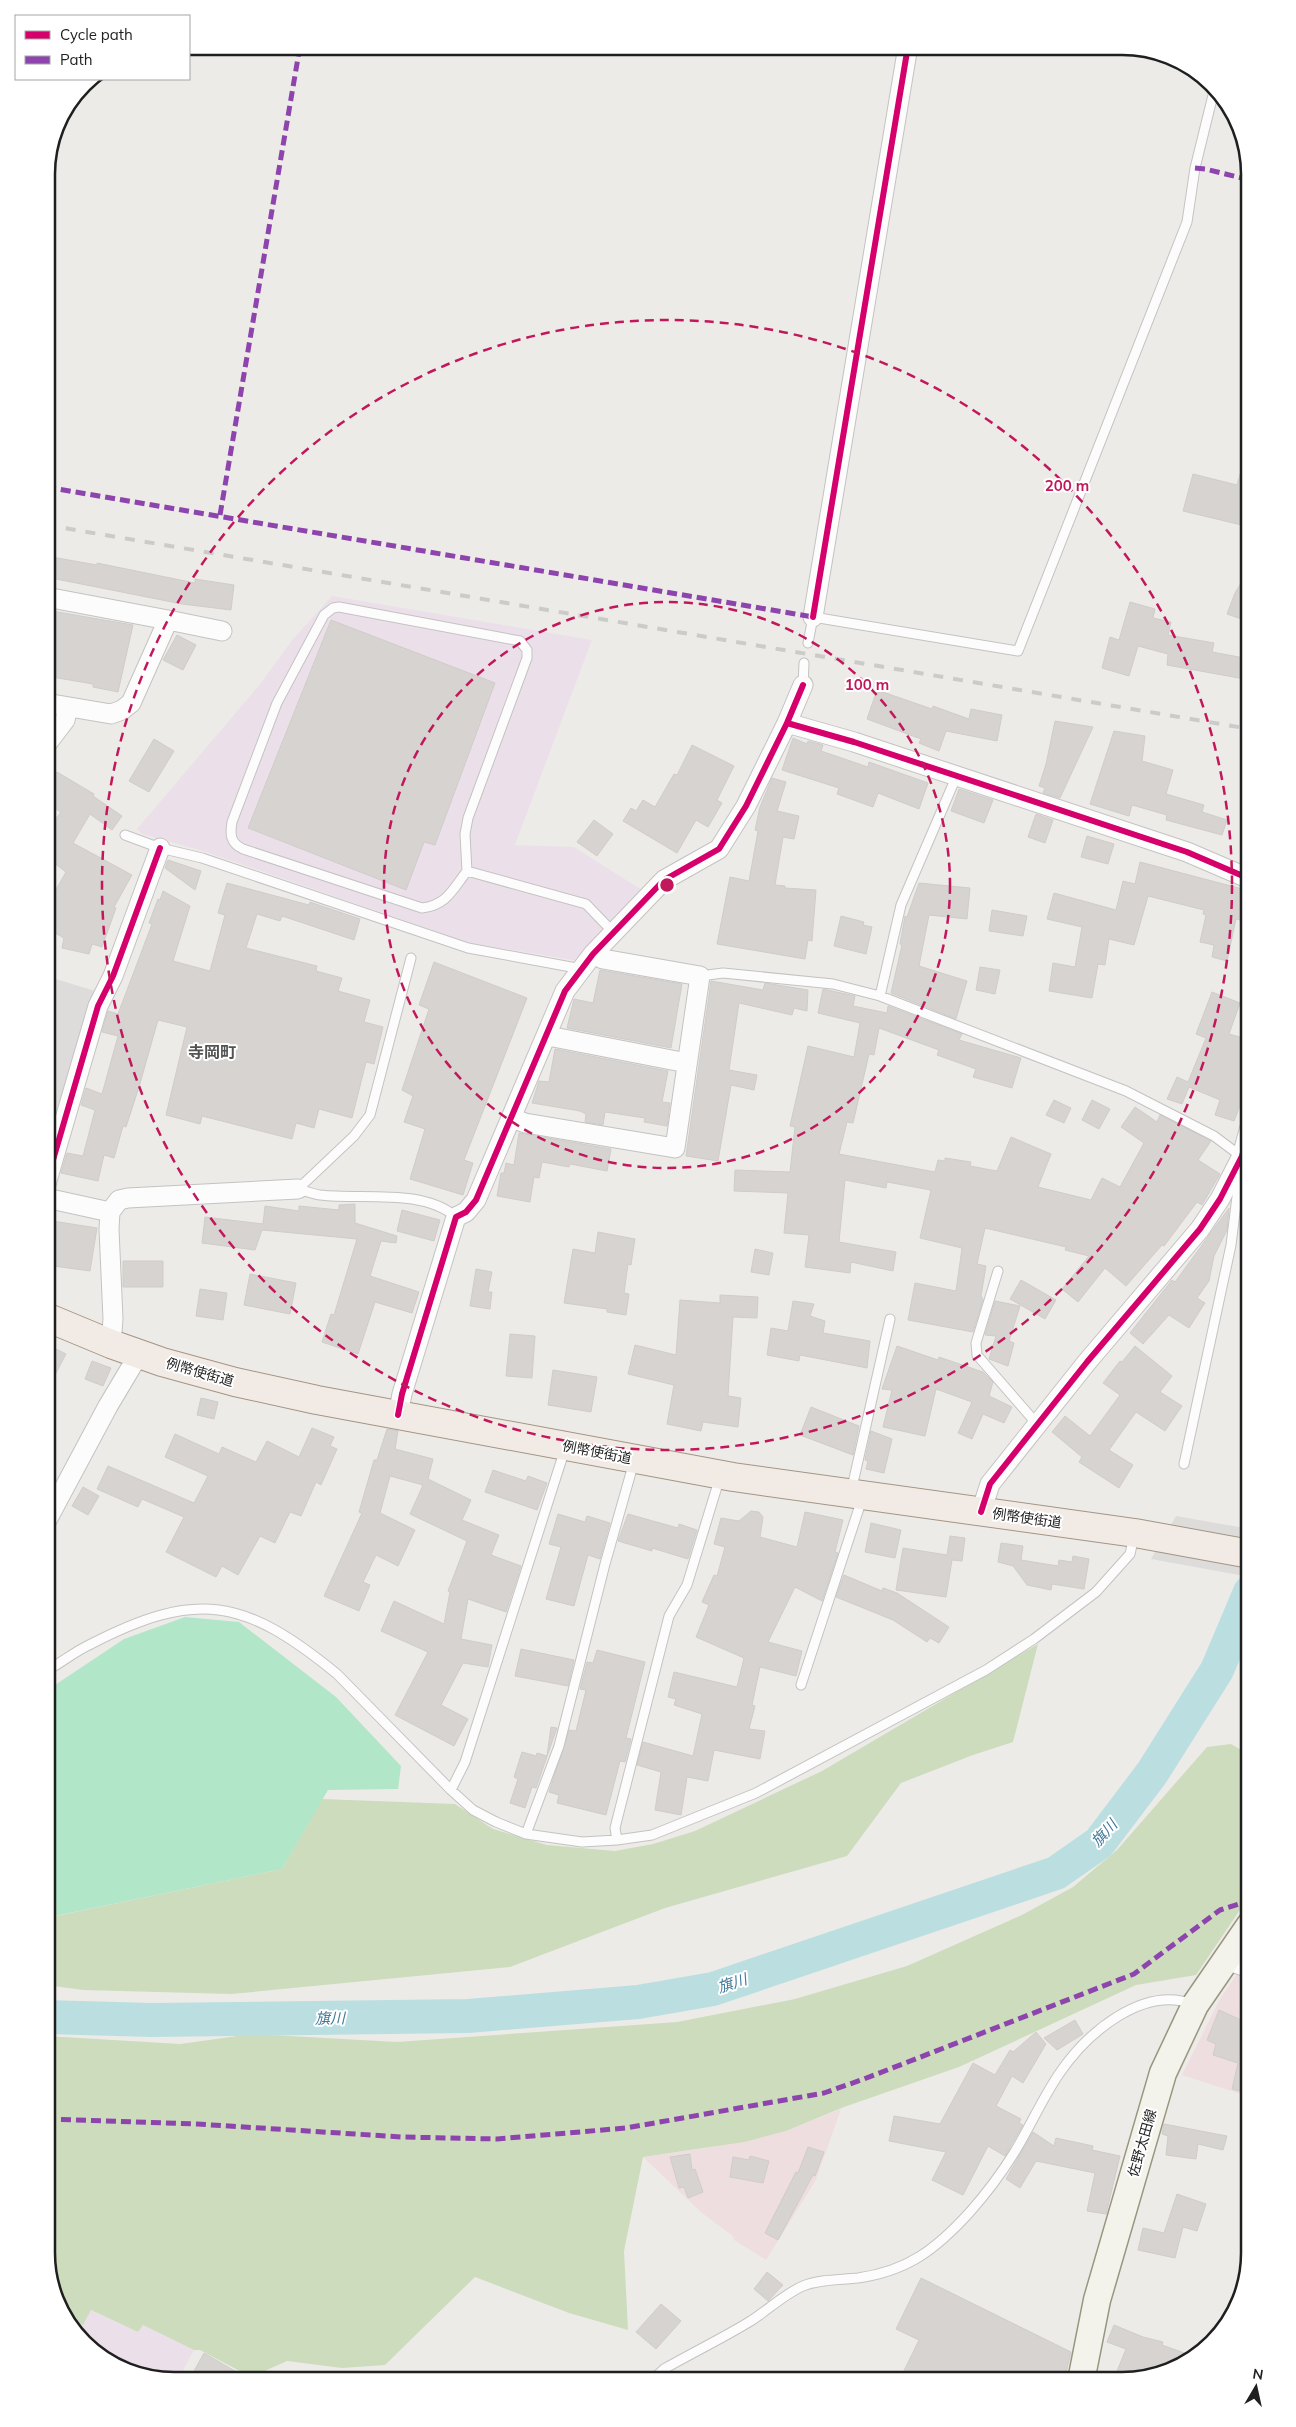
<svg xmlns="http://www.w3.org/2000/svg" width="1296" height="2427" font-family="Mulish,'Noto Sans JP',sans-serif">
	<rect width="100%" height="100%" fill="#edebe8"/>
	<path fill="#efdedf" d="M1239,1971l11,4v122l-68,-22 38,-76z
		M841,2109l-25,71 -50,80 -32,-20 -1,-4 -31,-23 -59,-56 64,-9 79,-17z"/>
	<path fill="#ebe0e9" d="M332,596l260,44 -77,205 59,2 68,43 -64,71 -108,-18 -264,-91 -64,-18 -5,-5 123,-145 33,-45z
		M90,2310l48,22 5,-7 51,25 -16,30h-12l-63,-21 -35,-42 15,7z"/>
	<path fill="#cddcbd" d="M1038,1644l-25,98 -40,13 -72,28 -54,73 -182,52 -155,59 -278,27 -149,-4 -37,-5v-67l236,-49 40,-70 133,5 38,25 54,16 68,6 38,-7 42,-13 127,-60z
		M1231,1744l19,11v140l-54,80 -60,10 -177,82 -115,40 -58,24 -42,11 -101,15 -19,94 4,79 -59,-17 -94,-36 -90,88 -43,3 -55,-7 -36,16 -51,-27h-6l-51,-25 -5,7 -47,-22 -8,15 -15,-8 -12,-15 -9,-44 5,-9 -6,-2v-211l134,8 72,-10 145,8 280,-20 118,-23 112,-33 115,-51 51,-28 44,-37 90,-103z"/>
	<path fill="#b2e6c8" d="M185,1617l54,5 97,75 65,69 -3,23 -70,1 -46,79 -232,48 -4,-3v-223l78,-52z"/>
	<path fill="#dddcdb" d="M46,976l49,15 -38,122 -11,-3z
		M1176,1516l74,13v48l-99,-18z"/>
	<g fill="none" stroke-linecap="round" stroke-linejoin="round">
		<path stroke="#bbdfe1" stroke-width="34" d="M46,2017l106,3 316,-4 170,-14 75,-13 343,-116 43,-30 53,-70 65,-103 33,-78"/>
	</g>
	<path fill="#d6d3d0" stroke="#d0ccc9" d="M1246,454l4,1v72l-67,-16 10,-37 44,11z
		M46,556l51,9v-2l98,20v-4l39,6 -3,25 -49,-6 -136,-27z
		M1250,568v54l-23,-8 8,-21z
		M1130,602l25,7 -2,9 18,4 -3,13 46,8 -2,9 38,7v21l-83,-15 1,-11 -30,-8 -9,30 -27,-8 8,-31 9,3z
		M46,610l87,15 -15,67 -25,-5v-3l-47,-8z
		M331,620l164,63 -60,162 -11,-3 -18,48 -158,-62z
		M177,635l19,10 -13,25 -20,-10z
		M877,690l55,19 1,-3 36,13 2,-10 31,6 -5,26 -51,-10 -7,20 -20,-8 2,-4 -54,-20z
		M1055,721l38,6 -33,71 -17,-5 2,-5 -6,-2 7,-22z
		M1114,731l31,5 -3,25 31,9 -7,24 38,11 -2,7 25,8 -5,15 -56,-15 1,-5 -35,-10 -3,11 -39,-12z
		M793,738l14,6 1,-3 15,4 -2,6 47,16 1,-5 59,21 -9,26 -41,-16 -5,14 -36,-13 2,-6 -57,-18z
		M154,739l20,12 -25,41 -20,-11z
		M692,745l42,21 -17,34 5,3 -14,24 -12,-7 -19,33 -54,-32 8,-13 5,3 7,-11 12,7 19,-33 3,1z
		M57,772l37,22 -1,2 29,20 -10,14 -22,-16 -17,29 59,32 -18,32 2,1 -14,39 -10,-3 -3,10 -27,-6 2,-10 -18,-10v-21l20,-35 -20,-15v-26l15,-19 -15,-9v-14z
		M772,778l14,4 -9,29 22,5 -5,23 -11,-2 -8,48 10,1v2l31,2 -4,51 -4,-1 -3,19 -88,-15 13,-67 19,4 9,-50 -3,-1 5,-23z
		M959,789l34,11 -9,23 -33,-12z
		M1036,814l17,6 -8,23 -17,-6z
		M594,820l19,14 -16,22 -20,-14z
		M1087,836l27,8 -6,20 -27,-7z
		M168,860l33,11 -6,19 -30,-22z
		M1140,862l110,29v31l-14,-3 -9,42 -15,-4 2,-12 -14,-3 6,-27 -3,-1 1,-4 -56,-14 -14,49 -25,-6 -4,26 -7,-1 -6,34 -43,-7 4,-28 22,4 7,-40 -35,-8 7,-26 62,17 7,-29 12,3z
		M227,883l82,22 1,-3 50,17 -6,21 -72,-24 -2,5 -23,-7 -11,34 71,18 -1,5 26,7 -4,13 32,9 -6,22 19,5 -9,37 -8,-2 -14,56 -33,-9 -5,19 -18,-5 -4,16 -90,-23 -2,8 -34,-9 21,-88 -29,-7 -19,67 -13,40 -3,-1 -9,32 -10,-3 -6,26 -37,-8 6,-20 16,3 12,-46 -14,-5 5,-17 16,6 16,-58 -16,-4 6,-21 10,3 34,-90 -3,-1 9,-24 2,1 3,-9 27,15 -17,55 37,10 15,-56 -7,-2z
		M919,883l51,5 -3,31 -38,-4 -10,51 48,15 -11,38 -65,-26 11,-48 -2,-1 5,-28 2,1z
		M992,910l35,6 -4,20 -34,-5z
		M841,916l23,6 -1,3 9,2 -6,27 -32,-8z
		M434,962l93,36 -63,162 9,3 -10,32 -53,-16 15,-50 -21,-7 9,-26 -11,-6 27,-81 -10,-4z
		M980,967l20,3 -5,24 -19,-4z
		M600,970l82,14 -11,64 -104,-20 7,-29 19,4z
		M711,981l52,9 2,-7 43,7 -1,21 -13,-3 -2,7 -53,-12 -10,67 28,5 -3,15 -23,-5 -13,76 -32,-5z
		M823,989l32,7 -2,10 34,7 1,-7 74,28 -3,6 62,18 -9,30 -39,-11 3,-8 -39,-14 2,-5 -60,-22 -5,27 -5,-1 -16,69 -6,-1 -8,32 96,18 3,-12 7,1v-3l26,4 -1,4 27,5 14,-34 40,17 -13,33 53,13 11,-22 18,9 24,-44 -23,-16 14,-20 22,15 3,-7 51,26 -13,19 22,14 -18,31 -5,-3 -33,44 -2,-1 -36,41 -21,-18 -27,34 -16,-13 27,-33 -24,-6 1,-3 -81,-19 -8,36 9,2 -5,30 2,3 -10,33 -65,-12 7,-37 41,8 6,-43 -42,-10 11,-48 -44,-8 -1,6 -41,-8 -6,62 57,10 -3,19 -42,-9 -1,11 -45,-6 4,-32 -25,-2 4,-40 -54,-2 1,-21 55,2 5,-45 -5,-1 18,-80 46,11 6,-34 -42,-10z
		M1212,992l28,11 -11,31 21,6v40l-16,41 -19,-6 5,-15 -31,-13 -7,17 -15,-5 10,-22 11,5 18,-44 -10,-4z
		M555,1049l113,22 -6,31 8,1 -3,23 -23,-4 1,-4 -40,-6 -2,13 -18,-3 1,-8 -6,-3 -48,-8 7,-22 10,1z
		M1054,1100l17,8 -7,15 -18,-8z
		M1092,1100l18,9 -11,20 -17,-9z
		M519,1133l92,16 -4,22 -37,-7 -1,3 -27,-5 -3,16 -5,-1 -4,25 -33,-6 4,-23h3l2,-10 8,2z
		M355,1204v19l42,13 -1,7 -15,-2 -11,35 49,16 -7,21 -37,-11 -17,52 -36,-12 9,-28 3,1 23,-76 -95,-9 -7,20 -53,-7 3,-26 58,7 2,-18 34,5v-5l40,4v-5z
		M1229,1208l-2,22 -13,26 -5,25 -12,17 8,5 -16,25 -20,-13 -26,29 -13,-11 42,-53 3,2z
		M402,1210l38,10 -6,21 -37,-10z
		M46,1220l51,8 -7,43 -44,-6z
		M598,1232l37,7 -4,26 -3,-1 -4,29 5,1 -3,21 -19,-3v-3l-43,-6 9,-54 22,4z
		M755,1249l18,4 -4,22 -18,-3z
		M123,1261h40v26h-40z
		M476,1269l16,3 -4,20h4l-2,17 -20,-3z
		M250,1274l46,9 -6,31 -46,-9z
		M1021,1280l35,20 -11,19 -35,-20z
		M200,1289l27,4 -4,27 -27,-4z
		M720,1295l38,2 -1,21 -24,-1 -5,79 13,2 -3,29 -35,-5 -2,9 -34,-7 7,-39 -46,-11 7,-29 41,10 4,-55 40,3z
		M793,1301l21,3 -4,12 15,5 -2,12 47,8 -3,27 -67,-13 -1,6 -32,-6 4,-27 17,3z
		M995,1301l25,5 -11,35 5,2 -6,23 -19,-7 7,-23 -11,-1z
		M510,1334l25,2 -3,42 -26,-2z
		M46,1344l20,10 -20,38z
		M897,1346l41,14 1,-3 44,15 10,10 -4,14 23,11 -8,16 -21,-9 -11,25 -14,-6 14,-31 -36,-13 -11,47 -42,-9 9,-37 -10,-1z
		M1135,1346l37,30 -12,16 22,14 -17,25 -29,-19 -27,38 24,15 -14,23 -40,-26 3,-5 -30,-25 13,-16 25,20 30,-41 -17,-12 17,-22 2,1z
		M92,1361l19,7 -8,18 -18,-7z
		M553,1370l44,7 -6,35 -43,-7z
		M201,1398l17,4 -4,17 -17,-4z
		M811,1407l48,19 -6,29 -53,-20z
		M312,1428l22,9 -4,9 7,3 -16,36 -5,-3 -15,34 -11,-4 -15,31 -15,-7 -22,39 -16,-9 -6,11 -50,-25 18,-35 -42,-18 -4,8 -41,-18 11,-23 86,37 14,-27 -43,-19 10,-23 44,20 3,-7 34,15 11,-21 32,16z
		M387,1429l11,2 -3,18 38,10 -5,20 43,21 -9,20 37,15 -8,20 30,11 -15,46 -38,-13 -7,40 31,6 -4,22 -25,-4 -22,42 27,14 -14,27 -59,-31 33,-63 -47,-21 13,-30 50,23 6,-32 -2,-1 19,-50 -57,-27 13,-29 -33,-9 -10,37 35,17 -17,36 -22,-11 -13,27 7,3 -11,26 -35,-15 38,-83 -3,-1 15,-52h3z
		M871,1431l21,8 -8,34 -18,-4 2,-8 -3,-1z
		M493,1470l33,11 2,-5 19,7 -10,27 -52,-18z
		M83,1487l16,9 -11,19 -16,-9z
		M751,1511l8,1 4,5 -3,20 37,10 8,-35 38,8 -8,32 3,1 -16,48 -27,-14 -27,55 34,9 -6,25 -36,-9 -8,38 3,1 -6,23 16,2 -5,28 -46,-9 -6,31 -21,-4 -6,38 -26,-5 6,-38 -24,-7 6,-23 50,14 9,-42 -28,-9 2,-6 -8,-2 6,-25 63,15 7,-29 -48,-21 13,-32 -7,-3 12,-27 3,1 8,-29 -11,-3 7,-26 18,3z
		M558,1514l27,8 2,-6 23,7 -10,36 -12,-4 -14,51 -28,-7 15,-52 -12,-3z
		M628,1514l50,14 1,-4 18,6 -9,29 -36,-11v3l-34,-10z
		M871,1523l30,7 -6,28 -30,-6z
		M950,1536l15,2 -3,23 -10,-1 -6,37 -50,-7 7,-42 44,7z
		M1001,1543l22,3 -2,14 37,6 1,-6 13,2 1,-6 16,3 -5,30 -32,-5 -1,6 -24,-5 -14,-19 -15,-4z
		M844,1575l38,16 1,-3 14,5 52,34 -10,16 -9,-5 -3,4 -34,-22 -57,-23z
		M521,1649l53,11 -6,26 -53,-10z
		M597,1650l48,12 -19,76 5,1 -6,23 -5,-1 -14,54 -49,-12 2,-8 -10,-3 20,-62 7,1 10,-41 -6,-1 7,-27 6,1z
		M551,1727l6,1 -21,60 -4,-1 -7,21 -15,-5 8,-24 -4,-2 8,-25 14,4 1,-3 10,3z
		M1219,2010l31,14v70l-18,-5 6,-26 -25,-8 3,-11 -9,-4z
		M1075,2020l8,14 -26,16 -13,-12z
		M1036,2032l10,12 -23,39 -11,-7 -16,30 25,13 -2,4 4,2 -18,31 -17,-10 -25,49 -31,-15 14,-28 -57,-11 5,-25 46,8 33,-61 22,12 15,-25 3,2z
		M1164,2124l63,12 -4,14 -25,-6 -2,15 -30,-4 2,-19 -6,-2z
		M1033,2132l21,14 2,-8 37,8 -1,4 28,6 -14,58 -19,-3 8,-38 -59,-12 -16,27 -14,-9z
		M808,2147l16,5 -9,24 -2,-1 -35,65 -13,-7 31,-61 2,1z
		M690,2154l2,16 3,-1 8,23 -15,6 -4,-11 -5,1 -9,-31z
		M750,2156l19,5 -6,22 -33,-6 3,-20 16,3z
		M1177,2194l29,10 -9,27 -14,-4 -8,31 -37,-8 5,-22 21,5z
		M767,2272l16,13 -15,16 -14,-12z
		M921,2278l150,74 -7,29h-165l20,-41 -23,-11z
		M661,2304l20,17 -25,28 -20,-17z
		M1114,2325l29,12 20,5 -1,3 28,10 -19,16 -58,10 13,-32 -19,-7z
		M204,2353l48,28 -63,-1z"/>
	<g fill="none" stroke-linecap="round" stroke-linejoin="round">
		<g stroke="#c4c3c2" stroke-width="11">
			<path id="service" d="M339,607l181,34 7,9v8l-59,160 -3,16 2,37c-14,18 -20,34 -45,37l-179,-59c-13,-6 -13,-15 -11,-27l45,-119 47,-88 9,-7z
				M808,643l5,-26 205,34 169,-429 8,-54 19,-77
				M803,685l1,-22
				M125,835l35,13 42,10 266,90 114,21
				M467,871l119,33 27,28
				M700,976l23,-3 110,11 47,12 246,95 88,45 28,21
				M880,996l21,-91 56,-130
				M298,1189l56,-53 16,-21 41,-157
				M298,1189c7,2 15,5 22,6 42,5 102,-7 136,22
				M998,1271l-22,72 1,12 60,69
				M1184,1464l47,-219 9,-73
				M851,1492l39,-173
				M46,1671c15,-8 28,-19 43,-26 108,-56 155,-47 248,29l114,116 22,20 23,12 30,12 56,8 35,-2 35,-5 104,-42 230,-123 48,-31 62,-47 34,-38 4,-18
				M801,1685l61,-186
				M451,1790l14,-28 100,-313
				M526,1834l33,-88 46,-182 29,-102
				M617,1840l-2,-12 54,-212 18,-31 33,-108
				M651,2381l13,-12c28,-16 57,-30 85,-47 18,-11 35,-28 54,-36 17,-7 37,-6 55,-8 50,-7 78,-29 111,-65 17,-19 32,-39 45,-60 16,-26 28,-54 45,-79 27,-40 83,-89 134,-70"/>
		</g>
		<g stroke="#c4c3c2" stroke-width="21">
			<path id="minor" d="M813,617l95,-571
				M168,620l54,11
				M46,703l65,11 11,-4 9,-7 37,-83 -122,-23
				M787,723l67,19 333,110 63,27
				M46,745l19,-25 3,-13
				M548,1036l139,27
				M512,1118l13,5 150,25 25,-172 -97,-17 -10,-5
				M46,1184l52,-178 15,-30 47,-128
				M46,1198l64,14
				M111,1344l2,-25 -4,-90 1,-17 9,-12 9,-2 170,-9
				M398,1415l4,-21 54,-177 10,-5 10,-12 89,-209 28,-37 71,-74 55,-31 27,-43 41,-83 16,-38
				M981,1512l9,-28 97,-122 113,-133 20,-30 22,-43 8,-29
				M46,1522l62,-116 31,-52
				M1225,1960l25,8"/>
		</g>
		<g stroke="#98967f" stroke-width="29">
			<path id="secondary" d="M1081,2381l16,-81 66,-227 32,-68 55,-80"/>
		</g>
		<g stroke="#a49584" stroke-width="30">
			<path id="primary" d="M46,1317l65,27 51,18 73,20 82,18 416,77 402,56 115,21"/>
		</g>
		<use href="#service" stroke="#fcfcfc" stroke-width="9"/>
		<use href="#minor" stroke="#fcfcfc" stroke-width="19"/>
		<use href="#secondary" stroke="#f4f3eb" stroke-width="26"/>
		<use href="#primary" stroke="#f1eae5" stroke-width="28"/>
		<path stroke="#cbcbca" stroke-width="4" stroke-dasharray="10 10" stroke-linecap="butt" d="M46,525l1204,204"/>
		<path stroke="#8e44ad" stroke-width="5" stroke-dasharray="10 5" stroke-linecap="butt" d="M1195,168l10,1 45,11
			M46,487l767,130
			M220,515l80,-469
			M46,2119l151,5 205,13 95,2 129,-11 198,-35 40,-14 270,-105 86,-64 19,-6 11,-1"/>
		<g stroke="#fff" stroke-width="9">
			<path id="cycleway" d="M813,617l95,-571
				M787,723l67,19 333,110 63,27
				M46,1184l52,-178 15,-30 47,-128
				M398,1415l4,-21 54,-177 10,-5 10,-12 89,-209 28,-37 71,-74 55,-31 27,-43 41,-83 16,-38
				M981,1512l9,-28 97,-122 113,-133 20,-30 22,-43 8,-29"/>
		</g>
		<use href="#cycleway" stroke="#d6006c" stroke-width="6"/>
	</g>
	<g fill="none" stroke="#c2185b" stroke-width="2.5" stroke-dasharray="9 6">
		<circle cx="667" cy="885" r="283"/>
		<circle cx="667" cy="885" r="565"/>
	</g>
	<g text-anchor="middle" dominant-baseline="central" stroke-width="4" stroke-linejoin="round" paint-order="stroke">
		<g font-size="14" fill="#1f1f1f" stroke="#fff">
			<text transform="translate(200 1372) rotate(16)">例幣使街道</text>
			<text transform="translate(597 1452) rotate(11)">例幣使街道</text>
			<text transform="translate(1027 1518) rotate(8)">例幣使街道</text>
			<text transform="translate(1142 2143) rotate(-74)">佐野太田線</text>
		</g>
		<g font-size="15" font-style="italic" fill="#417a99" stroke="#fff">
			<text transform="translate(1104 1833) rotate(-48)">旗川</text>
			<text transform="translate(732 1983) rotate(-18)">旗川</text>
			<text transform="translate(330 2018) rotate(-1)">旗川</text>
		</g>
		<g font-size="16" font-weight="bold" fill="#525252" stroke="#fff">
			<text x="212" y="1052">寺岡町</text>
		</g>
	</g>
	<path d="M0 0H1296V2427H0ZM174 55H1122A119 119 0 0 1 1241 174V2253A119 119 0 0 1 1122 2372H174A119 119 0 0 1 55 2253V174A119 119 0 0 1 174 55Z" fill="#fff" fill-rule="evenodd"/>
	<path fill="none" stroke="#1f1f1f" stroke-width="2.5" d="M174 55H1122A119 119 0 0 1 1241 174V2253A119 119 0 0 1 1122 2372H174A119 119 0 0 1 55 2253V174A119 119 0 0 1 174 55Z"/>
	<circle cx="667" cy="885" r="8" fill="#c2185b" stroke="#fff" stroke-width="2.5"/>
	<g font-size="15" text-anchor="middle" font-weight="bold" fill="#c2185b" stroke="#fff" stroke-width="4" stroke-linejoin="round" paint-order="stroke">
		<text x="1067" y="491">200 m</text>
		<text x="867" y="690">100 m</text>
	</g>
	<rect x="15" y="15" width="175" height="65" fill="#ffffff" stroke="#a5a5a5"/>
	<rect x="25" y="31" width="25" height="8" fill="#d6006c" stroke="#a5a5a5"/>
	<text x="60" y="40" font-size="15" fill="#1f1f1f">Cycle path</text>
	<rect x="25" y="56" width="25" height="8" fill="#8e44ad" stroke="#a5a5a5"/>
	<text x="60" y="65" font-size="15" fill="#1f1f1f">Path</text>
	<g transform="translate(1256 2387) rotate(9)" stroke="#ffffff" stroke-width="4" paint-order="stroke">
	<path d="M0-4L9 19L0 12L-9 19Z" fill="#1f1f1f"/>
	<text y="-8" font-size="14" font-weight="bold" text-anchor="middle" fill="#1f1f1f">N</text>
	</g>
</svg>
